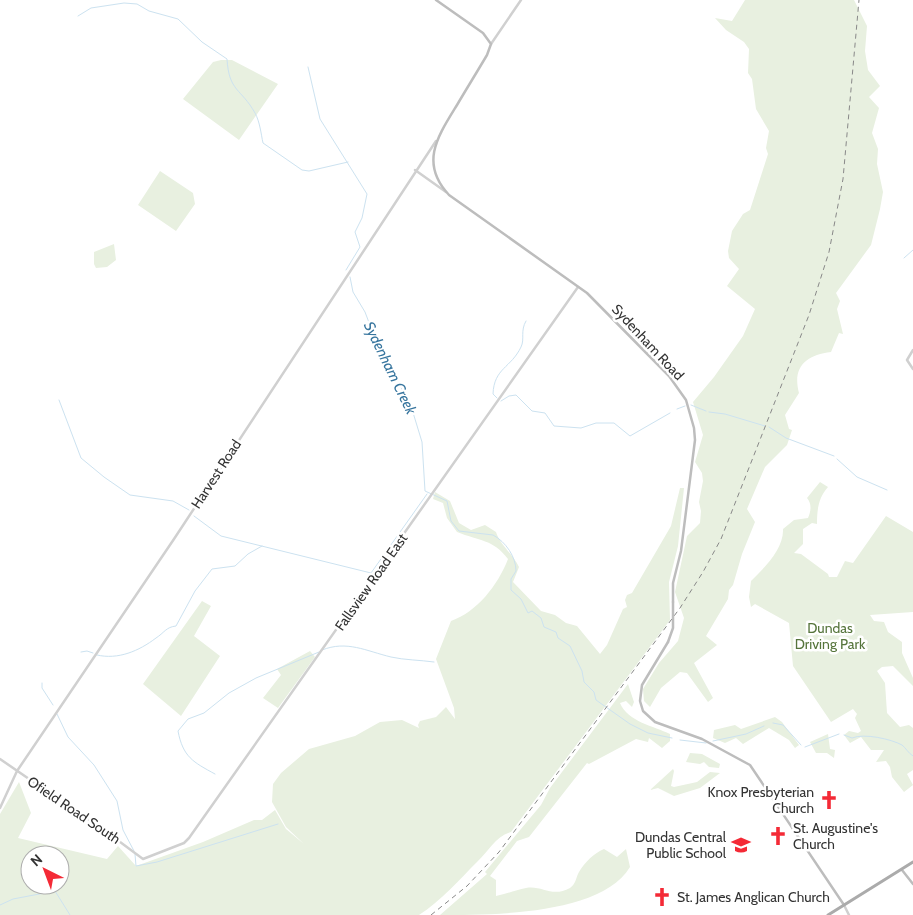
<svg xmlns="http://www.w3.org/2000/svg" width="913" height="915" font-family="Cabin,sans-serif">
	<rect width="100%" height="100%" fill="#fff"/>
	<path fill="#e8f0e0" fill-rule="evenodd" d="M745,0h109l13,26 -2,25 3,19 12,16 -11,11 10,11 -7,25 6,16 -1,15 6,28 -3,17 -9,36 -35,48 4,8 -3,8 6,25 -4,-1 -8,19c-25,3 -39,15 -32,41l-14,22 4,14 3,1 -5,15 -22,22 -18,42 8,13 -13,32 -9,31 -4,5 -1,9 -22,37 11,9 -23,18 19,35 -5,4 -21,-29 -7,-1 -19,16 -11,19 -6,-6 -1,-12 16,-26 19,-22 6,-23 -9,-26 12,-56 13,-13 1,-12 -2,-9 4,-21 -1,-8 -7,-11 8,-27 -10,-33 21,-25 29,-41 12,-27 -28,-23 12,-17 -10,-11 -1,-7 4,-20 11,-17 7,-4 18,-56 -2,-6 3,-17 -13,-22 -4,-30 -4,-6 1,-24 -5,-7 -18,-12 -11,-12 17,3z
		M221,60h11l46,24 -39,56 -56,-41 30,-37z
		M160,171l33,22 2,11 -19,27 -38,-26z
		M114,244l2,16 -9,7 -11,1 -2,-4v-12z
		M820,482l8,5c-10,11 -11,24 -11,37l-5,-1 -9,6v15l-9,9 7,1 27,20 1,3h8l8,-16 8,2 33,-47 27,16v80l-43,3 4,6 10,1 4,10 14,10v11l11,25v8l-20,-20 -11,1 -5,4 8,12 2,30 13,14 9,-2 4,3v42l-6,4 6,11 -9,7 -12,-15 -2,-10 -4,-6 -10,1 8,-12h-13l-10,-13 -11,6 -6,-8 5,-4 9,2 3,-2 -6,-13 2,-4 -4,-5 -22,13 -38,-56 -4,-43 -34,-19 -4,3 -2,-10 2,-16c13,-13 33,-32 32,-52l11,-9 14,-2c3,-7 4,-14 -1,-20z
		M680,488h4l-6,58 -9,36 1,38 -159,212c-16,5 -22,19 -34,30 -18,18 -36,39 -58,53h-419v-101l19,-32 12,31 -13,25 89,21 11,-13 18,20 67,-24 51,-22h8l13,-10 11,19 18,15 -18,-17 -14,-25 1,-18 8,-11 28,-24 46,-13 25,-14 22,-2 17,8 -1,-3 2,-4 16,-4 10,-10 9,12 -1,-11 -18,-49 15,-38c26,-9 47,-36 57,-62 -15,-20 -29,-18 -51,-27l-10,-14 -4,-15 -10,-4 2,-7 15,9 9,22 12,7 14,-5 11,7c4,13 17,22 23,35l-6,15 28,29 14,4 11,8 11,3 23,28 7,-9 16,-36 4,-2 -2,-7 2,-5 5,-2 39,-67zM30,855h30v30h-30z
		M202,601l9,5 -17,30 26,20 -39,60 -38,-32z
		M310,651l5,6 -37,51 -15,-10 18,-23 -4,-6z
		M628,684l6,18 -2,5 -6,-6 -6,2c8,19 34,23 50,31v7l-8,7 -13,-10 -1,4 -12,-3 -47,25 -2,-1 -58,74 -12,4 -27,35 6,4v16c10,-2 20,-6 30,-8 16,-3 26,10 44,0 6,-4 6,-11 9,-16 6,-10 15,-19 25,-23l13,8 9,-8 4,18c-29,48 -138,48 -190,48l47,-41 -2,-2 56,-67 9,-17z
		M775,717l7,5 17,23 -4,3 -6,-8 -20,-12 -26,16 -7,-6 -11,5 -12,-5 1,-8 21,-5 6,4z
		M828,734l2,15 5,1 -1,8 -7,-5h-11l-6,-11z
		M690,753l12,1 18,10 -1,4 -10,-1 -5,-5 -4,2 -14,-2z
		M673,769l1,2 -3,15 3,1 23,-5 13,-10 10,1 -20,15 -26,8 -16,-8 -8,2z"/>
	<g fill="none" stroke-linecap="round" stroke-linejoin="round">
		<path stroke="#cce2f0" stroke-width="1" d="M78,16l13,-8 33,-5 13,1 12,7 29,8 24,23 25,17c2,33 14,29 28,54 5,9 6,21 8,30l39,27 7,1 39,-9
			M308,67l12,52 47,75 -5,24 -7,14 5,15 -14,23
			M904,258l9,-8
			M350,277l3,15 12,20 11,29 35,65 11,36 3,49 22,10 4,20 8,10 34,4c13,7 23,22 23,36l-5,8v11l10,9 7,14 4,-2 9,7 3,9 12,5 2,6 12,8 12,25 2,11 10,10 2,8 34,24 18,9 24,5
			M497,398l-4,-4c1,-26 18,-26 28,-47 4,-8 -1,-16 5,-26
			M59,400l22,58 23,19 26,18 43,6 16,9
			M501,401l8,-5 7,-1 16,16 13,2 9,13 27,2 15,-5h18l16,13 40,-23
			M691,405l15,6
			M677,409l8,-3
			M709,412l16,2 40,12
			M769,427l17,11 48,18
			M837,459l20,18 30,13
			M194,516l27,20 150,37 56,-79
			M322,650c25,-10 44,1 69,7 13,3 29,3 43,5
			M81,652l6,-1 6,2
			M97,655c21,5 42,-4 59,-17 8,-5 10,-11 20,-12l19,-35 17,-22 23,-3 13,-12 14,-8
			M42,683v5l11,17
			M57,714l11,23 26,28 23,36 6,29 11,21
			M773,723l10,2 18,20
			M844,735l8,3c12,-5 39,1 50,7 4,3 6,8 11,11
			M680,740l26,3
			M713,741l33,-7 18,-8
			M805,747l34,-13
			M215,774c-22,-12 -32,-17 -37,-43l10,-12 16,-6 25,-20 27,-15 63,-26
			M135,854l1,12 21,-4 121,-38
			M0,905l13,-6 42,-8 15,24"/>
		<path stroke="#d0d0d0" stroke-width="2.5" d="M491,44l30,-44
			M415,170l31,22
			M913,350l-6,10 6,9
			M0,759l112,77 31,23 41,-16 5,-5 389,-551
			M0,808l17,-37 157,-232 262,-398
			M844,905l5,10"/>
		<path stroke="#bdbdbd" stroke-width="2.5" d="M436,0l47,33 8,11 -4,11c-10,17 -20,33 -30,50 -19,31 -38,58 -8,90l138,98 82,83 17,24 8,28 1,12 -14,111 -8,32v19
			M668,642l-26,43 -2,16 3,10 12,11 47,17 48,26 94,140
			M902,870l11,14"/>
		<path stroke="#ababab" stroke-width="3" d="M828,915l85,-53"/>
		<path stroke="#888" stroke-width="1" stroke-dasharray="5 4" stroke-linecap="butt" d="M431,915l36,-29 32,-34 181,-244 23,-36 18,-33 88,-224 20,-63 14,-73 16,-179"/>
		<path stroke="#bdbdbd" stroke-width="2.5" d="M668,642l5,-14v-26"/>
	</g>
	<defs>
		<g id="church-bare" transform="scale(1.5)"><path d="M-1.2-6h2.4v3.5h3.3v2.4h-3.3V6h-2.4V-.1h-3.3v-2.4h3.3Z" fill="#f42a36" stroke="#fff" stroke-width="2.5" paint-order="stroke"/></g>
		<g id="school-bare" transform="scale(1.5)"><path d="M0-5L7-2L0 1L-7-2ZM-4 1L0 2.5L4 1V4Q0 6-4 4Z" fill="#f42a36" stroke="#fff" stroke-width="2.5" paint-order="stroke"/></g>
	</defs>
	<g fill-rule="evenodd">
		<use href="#church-bare" x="829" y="800"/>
		<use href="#church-bare" x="778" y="836"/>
		<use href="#school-bare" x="741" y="845"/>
		<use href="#church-bare" x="662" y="897"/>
	</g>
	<g text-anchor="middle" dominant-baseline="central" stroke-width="5" stroke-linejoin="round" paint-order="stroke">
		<g font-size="14" fill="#333" stroke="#fff">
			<text transform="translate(648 342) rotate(47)">Sydenham Road</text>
			<text transform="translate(216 474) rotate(-57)">Harvest Road</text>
			<text transform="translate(371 582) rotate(-55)">Fallsview Road East</text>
			<text transform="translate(74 810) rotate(34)">Ofield Road South</text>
		</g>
		<g font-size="14" fill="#55743b" stroke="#fff">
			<text x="830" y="628">Dundas<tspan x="830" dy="16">Driving Park</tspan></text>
		</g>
		<g font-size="14" fill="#333" stroke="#fff" text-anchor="end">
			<text x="814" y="792">Knox Presbyterian<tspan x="814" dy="16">Church</tspan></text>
			<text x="793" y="828" text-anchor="start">St. Augustine's<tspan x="793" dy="16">Church</tspan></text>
			<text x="726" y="837">Dundas Central<tspan x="726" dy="16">Public School</tspan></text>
			<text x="677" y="897" text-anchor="start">St. James Anglican Church</text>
		</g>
		<g font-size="15" font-style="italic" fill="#37759e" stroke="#fff">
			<text transform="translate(390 368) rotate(64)">Sydenham Creek</text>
		</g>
	</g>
	<g transform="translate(45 870) rotate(318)"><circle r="24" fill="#ffffff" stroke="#adadad"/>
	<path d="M0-4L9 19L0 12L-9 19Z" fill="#f42a36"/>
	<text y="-8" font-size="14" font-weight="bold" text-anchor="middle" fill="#333333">N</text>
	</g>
</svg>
